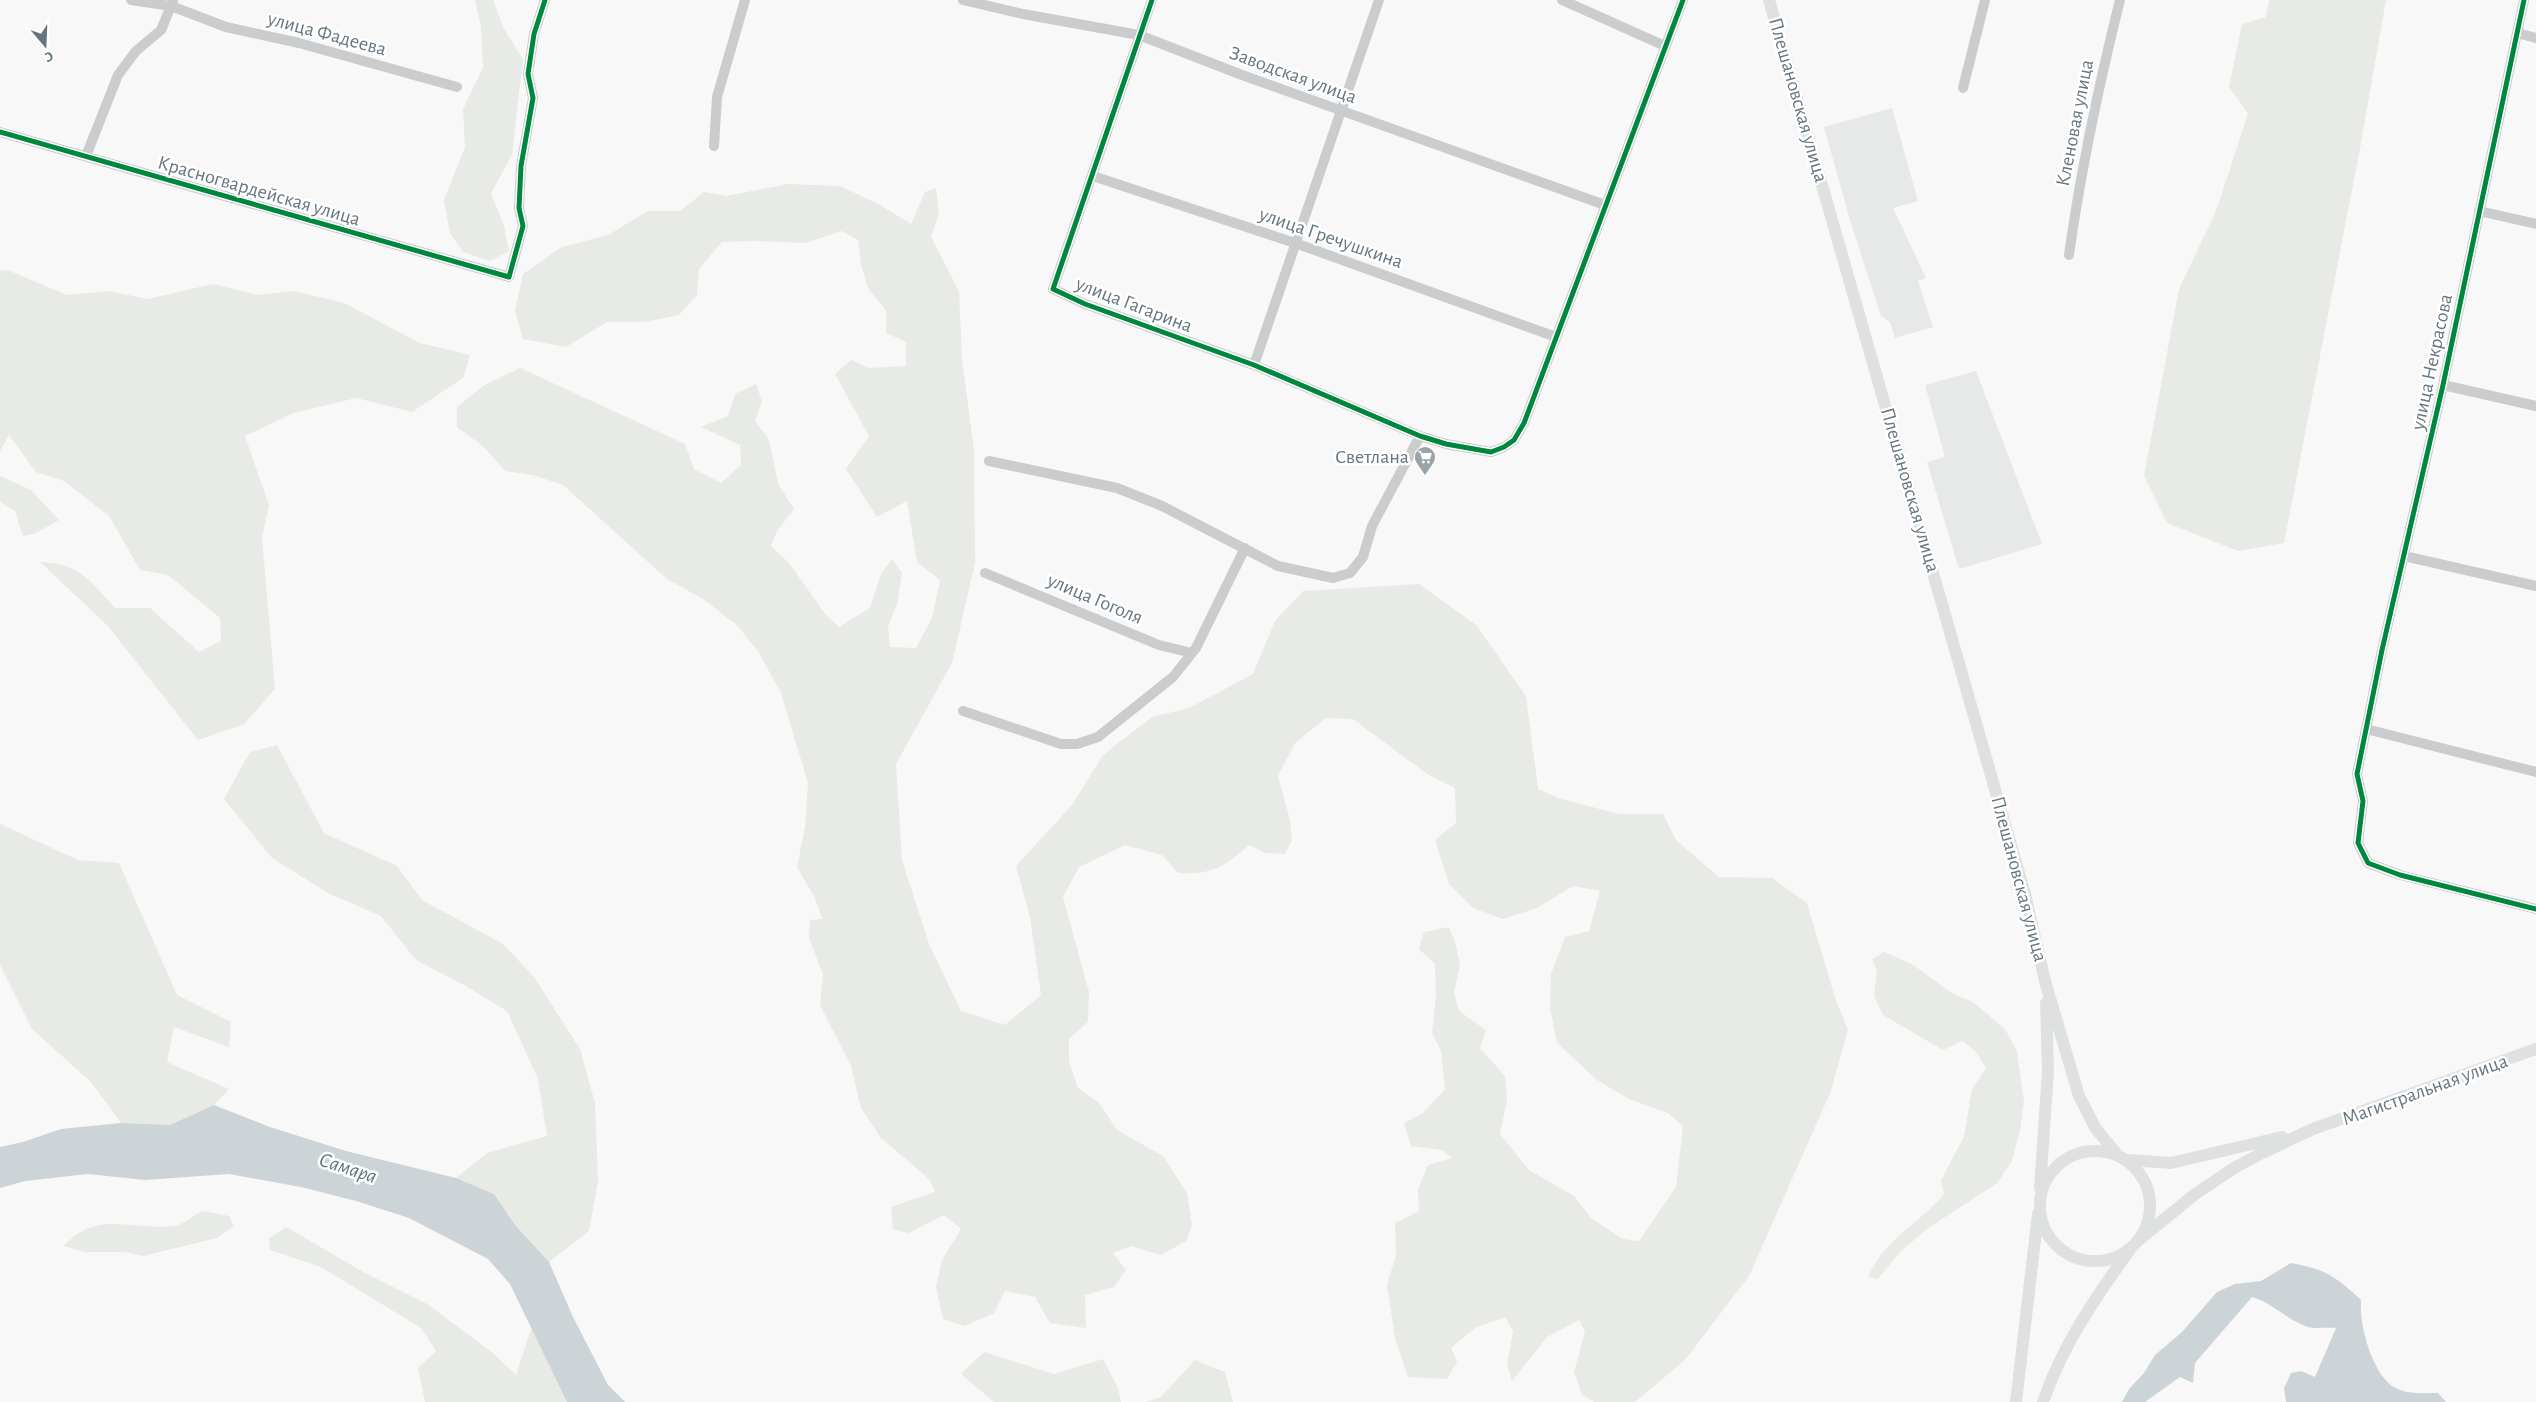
<svg xmlns="http://www.w3.org/2000/svg" width="2536" height="1402" font-family="'Alegreya Sans',sans-serif">
	<rect width="100%" height="100%" fill="#f8f8f8"/>
	<path fill="#e7e8e8" d="M1892,108l26,93 -25,7 33,70 -8,3 15,46 -38,11 -5,-16 -9,-6 -31,-96 -26,-93z
		M1976,371l66,173 -83,25 -32,-107 18,-5 -20,-72z"/>
	<path fill="#e8eae6" d="M475,0h18l11,29 19,30 -11,96 -21,38 13,33 5,25 -19,10 -27,-9 -13,-19 -6,-33 21,-53 -2,-38 20,-41 -2,-42z
		M2269,0h117l-25,143 -77,400 -46,8 -71,-28 -23,-47 35,-187 37,-78 32,-97 -19,-27 13,-63 24,-7z
		M788,184l52,2 40,19 31,19 14,-32 11,-4 3,25 -8,24 28,54 3,69 12,90 1,113 -23,100 -56,101 6,96 27,84 32,67 44,14 36,-30 -11,-78 -14,-51 56,-61 31,-50 49,-38 37,-9 64,-34 22,-53 28,-30 116,-7 57,41 50,71 12,93 23,10 58,15h44l13,26 43,37 53,1 35,25 29,98 12,28 -17,62 -82,185 -64,84 -50,42h-40l-13,-7 -8,-23 11,-40 -6,-12 -32,17 -35,44 -5,-16 6,-34 -8,-14 -30,11 -24,20 6,14 -10,17 -39,-2 -13,-39 -8,-53 9,-30 -1,-32 24,-12 -1,-21 10,-25 24,-7 -10,-8 -31,-4 -7,-23 19,-10 22,-24 -4,-38 -9,-18 4,-37 -1,-32 -16,-15 5,-17 25,-5 6,15 5,22 -6,29 5,18 27,19 -6,18 25,28 2,24 -7,34 29,36 45,26 17,22 32,21 16,2 37,-54 7,-61 -15,-13 -39,-14 -32,-19 -40,-37 -7,-35 1,-34 14,-37 24,-6 11,-40 -27,-5 -36,22 -34,11 -30,-11 -24,-24 -14,-44 21,-17 -1,-35 -28,-14 -74,-55 -27,-1 -31,25 -17,33 12,44 2,20 -7,14 -19,-1 -17,-8c-25,22 -37,30 -71,28l-16,-18 -37,-10 -46,22 -16,30 26,95 -1,30 -19,17v22l9,27 21,15 18,27 46,26 24,37 5,32 -6,16 -25,14 -30,-9 -18,7 13,17 -12,17 -29,8 1,33 -36,-5 -15,-26 -30,-6 -11,22 -29,13 -22,-7 -7,-33 6,-26 19,-31 -17,-14 -35,18 -16,-4 -2,-22 44,-15 -6,-13 -48,-41 -20,-30 -10,-42 -31,-61 3,-31 -14,-36 1,-18 12,-1 -7,-21 -18,-31 8,-40 3,-44 -27,-90 -22,-40 -22,-28 -34,-26 -36,-20 -104,-94 -30,-10 -28,-4 -21,-24 -27,-20v-20l26,-21 37,-18 165,76 9,25 27,14 20,-18 -1,-20 -39,-18 27,-11 7,-22 21,-10 6,17 -7,20 14,19 9,44 16,25 -17,22 -6,15 18,17 37,52 13,12 31,-19 11,-34 11,-15 10,14 -5,31 -9,22 2,21 26,1 16,-30 8,-38 -23,-18 -10,-61 -30,16 -31,-48 23,-33 -34,-62 16,-14 18,8 37,-2v-24l-20,-9v-23l-17,-20 -8,-25 -3,-25 -16,-9 -37,12 -49,-2 -34,1 -23,27 -2,26 -18,20 -35,7h-37l-41,25 -43,-8 -8,-29 8,-36 39,-27 46,-12 40,-24h32l24,-19 22,4z
		M0,270l10,1 57,24 41,-4 40,8 65,-15 45,11 36,-4 50,12 76,40 50,12 -7,23 -51,34 -56,-14 -62,15 -49,23 24,69 -7,33 13,151 -31,35 -46,16 -91,-115 -67,-63c40,1 50,19 75,46h35l49,44 22,-11 -1,-23 -52,-43 -28,-5 -31,-54 -45,-35 -28,-9 -27,-37 -9,16z
		M0,476l31,14 28,30 -23,13 -13,3 -8,-25 -15,-9z
		M277,745l47,88 73,33 25,34 81,44 31,33 46,72 15,54 3,78 -9,50 -40,31 -34,-37 -21,-31 -38,-16 31,-25 60,-17 -9,-57 -31,-68 -43,-26 -48,-25 -35,-44 -53,-23 -56,-35 -48,-59 26,-47z
		M0,824l78,36 41,3 58,132 54,27 -2,25 -55,-20 -7,35 62,27 -15,16 -44,20 -49,-2 -30,-41 -59,-53 -32,-64z
		M1884,952l28,12 41,30 20,8 32,27 12,23 7,50 -4,28 -8,31 -15,22 -70,46 -27,23 -22,27 -10,-2c18,-40 49,-51 76,-83l-3,-14 23,-43 8,-48 14,-21 -11,-17 -13,-10 -19,9 -60,-35 -9,-19 3,-25 -5,-12z
		M202,1211l27,5 5,10 -17,12 -74,18 -19,-4h-40l-20,-6c33,-37 69,-15 111,-20 9,-2 19,-11 27,-15z
		M286,1227l79,46 62,31 66,49 23,22 16,-49 35,76h-142l-7,-34 18,-17 -15,-23 -100,-61 -51,-17 -1,-12z
		M984,1352l70,22 49,-15 15,29 3,14h-127l-33,-28z
		M1195,1360l30,12 8,30h-87l15,-5z"/>
	<path fill="#ccd4d7" d="M214,1105l56,22 76,24 110,27 38,16 21,31 34,37 24,55 35,68 17,17h-58l-57,-118 -22,-25 -79,-41 -53,-17 -55,-14 -72,-13 -84,6 -57,-6 -63,7 -25,7v-41l23,-5 38,-13 60,-6 49,2z
		M2291,1263c33,6 45,13 70,37 -2,24 10,70 31,86 13,9 32,7 46,7l8,9h-160l-2,-14 7,-15 10,-2 14,6 21,-49c-9,-1 -20,1 -28,-1 -21,-7 -35,-24 -56,-30l-57,66 -2,20 -13,-6 -35,25h-23l7,-13 15,-16 11,-18 27,-23 35,-40 18,-8 26,-3z"/>
	<g fill="none" stroke-linecap="round" stroke-linejoin="round">
		<path stroke="#cbcccd" stroke-width="10" d="M131,0l40,6 55,21 73,16 158,44
			M963,0l60,14 116,21 103,40 363,130
			M1152,0l-99,289 32,15 169,61 166,71 26,8 45,8 13,-5 10,-7 10,-17 159,-423
			M1562,0l103,46
			M2524,0l-81,385 -61,265 -25,124 6,27 -5,42 10,20 32,12 136,34
			M2517,33l19,5
			M1963,88l22,-88
			M0,132l509,145 14,-51 -4,-18 2,-42 12,-68 -5,-24 6,-40 11,-34
			M714,146l3,-49 28,-97
			M86,156l32,-81 18,-24 25,-21 12,-29
			M1093,176l202,67 261,94
			M2479,211l57,13
			M2069,255c12,-86 30,-171 51,-255
			M1254,365l125,-365
			M2443,385l93,21
			M989,461l128,27 45,18 116,60 55,12 17,-5 13,-16 9,-31 48,-90
			M2404,556l132,30
			M985,573l174,72 33,8
			M963,711l98,33h16l21,-7 75,-60 23,-29 49,-100
			M2366,729l170,43"/>
		<path stroke="#dfe0e0" stroke-width="12" d="M1769,0l256,894 20,87 34,115 17,33 20,24
			M2040 1206a55 55 0 1 1 110 0a55 55 0 1 1-110 0Z
			M2129,1160l42,3 111,-26
			M2040,1188l8,-118 -2,-67
			M2140,1239l54,-44 40,-27 28,-15 51,-24 223,-80
			M2016,1402l22,-188
			M2043,1402c19,-56 52,-104 86,-151"/>
		<g stroke="#fff" stroke-width="8">
			<path id="cycleway" d="M1152,0l-99,289 32,15 169,61 166,71 26,8 45,8 13,-5 10,-7 10,-17 159,-423
				M2524,0l-81,385 -61,265 -25,124 6,27 -5,42 10,20 32,12 136,34
				M0,132l509,145 14,-51 -4,-18 2,-42 12,-68 -5,-24 6,-40 11,-34"/>
		</g>
		<use href="#cycleway" stroke="#00873e" stroke-width="5"/>
	</g>
	<defs>
		<g id="supermarket-pin" transform="scale(1.125)"><path d="M0 17L-7.5 6A9.5 9.5 0 1 1 7.5 6Z" fill="#99a4aa" stroke="#fff"/><path d="M-6-5.5h2.5l.6 2H6L4.5 2H-2.5L-4.4-4H-6ZM-1.5 3.2a1.3 1.3 0 1 0 .1 0ZM3 3.2a1.3 1.3 0 1 0 .1 0Z" fill="#fff"/></g>
	</defs>
	<g fill-rule="evenodd">
		<use href="#supermarket-pin" x="1425" y="457"/>
	</g>
	<g text-anchor="middle" dominant-baseline="central" stroke-width="5" stroke-linejoin="round" paint-order="stroke">
		<g font-size="20" fill="#667680" stroke="#fff">
			<text transform="translate(327 34) rotate(15)">улица Фадеева</text>
			<text transform="translate(1293 75) rotate(20)">Заводская улица</text>
			<text transform="translate(1798 100) rotate(74)">Плешановская улица</text>
			<text transform="translate(2075 123) rotate(-79)">Кленовая улица</text>
			<text transform="translate(259 191) rotate(16)">Красногвардейская улица</text>
			<text transform="translate(1331 238) rotate(19)">улица Гречушкина</text>
			<text transform="translate(1134 305) rotate(21)">улица Гагарина</text>
			<text transform="translate(2432 362) rotate(-78)">улица Некрасова</text>
			<text transform="translate(1910 490) rotate(74)">Плешановская улица</text>
			<text transform="translate(1095 599) rotate(23)">улица Гоголя</text>
			<text transform="translate(2019 879) rotate(75)">Плешановская улица</text>
			<text transform="translate(2425 1090) rotate(-20)">Магистральная улица</text>
		</g>
		<g font-size="20" fill="#667680" stroke="#fff" text-anchor="end">
			<text x="1409" y="457">Светлана</text>
		</g>
		<g font-size="21" font-style="italic" fill="#60757a" stroke="#fff">
			<text transform="translate(348 1168) rotate(18)">Самара</text>
		</g>
	</g>
	<g transform="translate(45 45) rotate(161)" stroke="#ffffff" stroke-width="4" paint-order="stroke">
	<path d="M0-4L9 19L0 12L-9 19Z" fill="#667680"/>
	<text y="-8" font-size="14" font-weight="bold" text-anchor="middle" fill="#667680">С</text>
	</g>
</svg>
